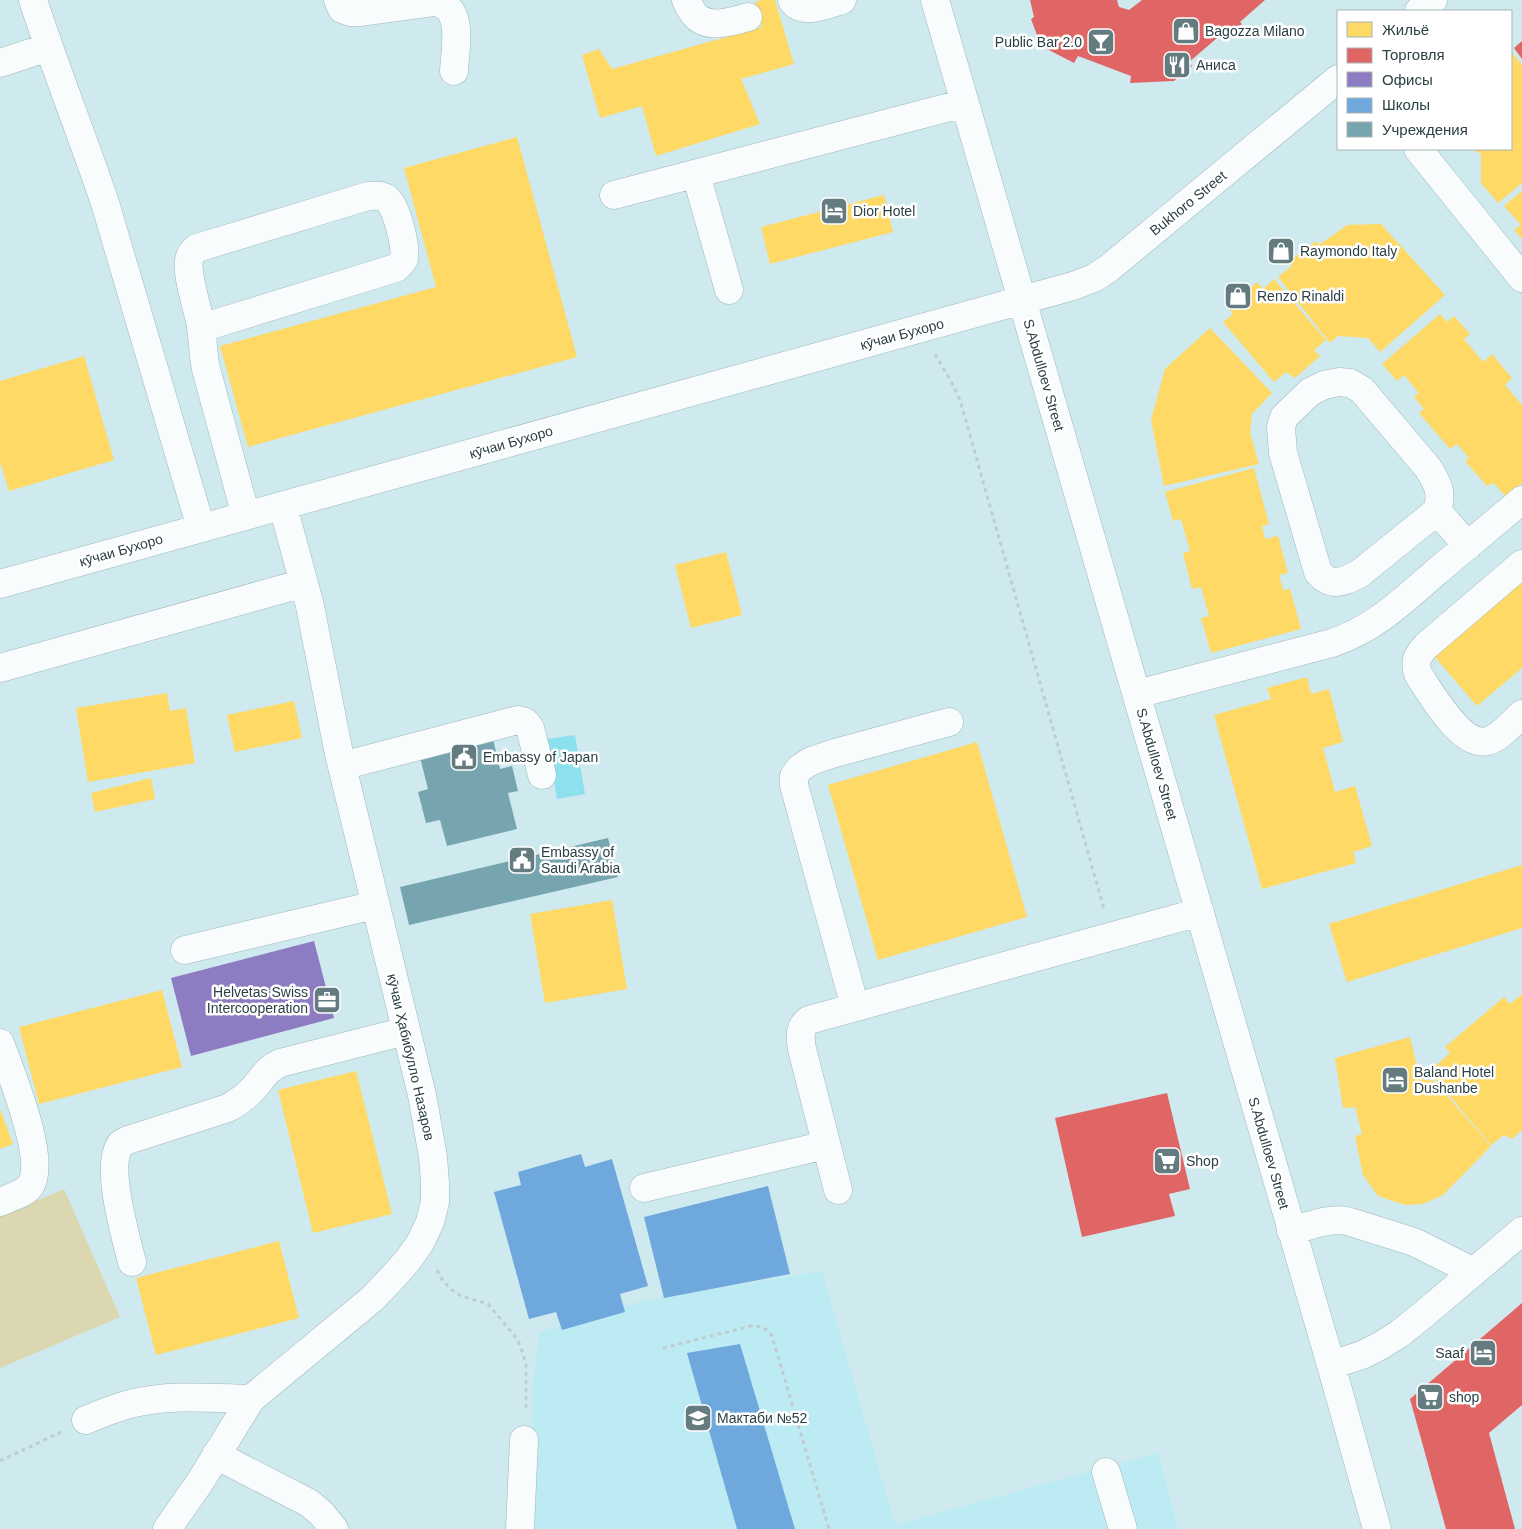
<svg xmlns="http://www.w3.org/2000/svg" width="1522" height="1529" font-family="Arial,sans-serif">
	<rect width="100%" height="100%" fill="#ceeaef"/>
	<path fill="#bcebf3" d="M822,1271l73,254 263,-72 20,76h-648l3,-145 7,-52 102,-31z"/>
	<path fill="#dbd7b0" d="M64,1189l56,128 -120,51v-152z"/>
	<path fill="#8de0ed" d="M575,735l10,59 -28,5 -10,-60z"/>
	<path fill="#ffd966" d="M762,0h13l19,64 -53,15 19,45 -104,32 -14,-50 -42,12 -18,-63 17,-6 13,20 150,-42 -7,-25z
		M1511,51l11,14v118l-24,20 -17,-20v-30l-6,-1v-3h36z
		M517,137l60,220 -329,90 -28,-101 216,-59 -32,-119z
		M1522,191v48l-8,-9 7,-5 -17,-19z
		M884,195l9,37 -123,32 -9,-37z
		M1381,224l64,71 -65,57 -12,-14 -30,-2 -8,7 -52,-66 14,-11 -4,-4 28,-21 3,4 28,-20z
		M1274,279l52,61 -12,10 6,6 -25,22 -9,-6 -12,10 -51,-60 10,-8 -5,-7 29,-25 6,7z
		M1440,314l7,8 7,-6 16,18 -6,5 19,23 9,-8 20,24 -7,7 17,20v78l-16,14 -12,-14 -7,3 -22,-25 4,-3 -12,-14 -7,5 -31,-36 5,-4 -10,-12 5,-4 -15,-18 -7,6 -15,-17z
		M1210,328l62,65 -20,21 -2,19 9,31 -95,22 -13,-66 14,-51z
		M84,356l30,104 -105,31 -9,-29v-81z
		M1254,468l15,56 -7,2 3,13 13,-3 10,37 -9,2 4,15 7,-1 11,40 -90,24 -10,-35 8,-2 -8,-29 -9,2 -9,-36 7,-2 -9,-32 -8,2 -8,-29z
		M726,552l16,63 -51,13 -16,-63z
		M1522,579v89l-45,38 -44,-51z
		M1307,677l4,17 18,-5 14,53 -20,6 12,44 20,-6 17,60 -19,6 3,11 -94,26 -48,-174 57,-16 -4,-11z
		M167,693l3,18 16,-3 9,55 -107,19 -12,-74z
		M294,701l8,37 -67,14 -8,-37z
		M977,742l50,175 -149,43 -50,-175z
		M151,778l4,21 -60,13 -4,-19z
		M1522,865v63l-175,54 -18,-58z
		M612,900l15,89 -82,14 -15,-89z
		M162,990l20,77 -143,37 -20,-77z
		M1522,994v136l-10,9 -8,-4 -13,10 -62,-73 21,-19 -5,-6 59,-50 6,7z
		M1410,1037l10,42 14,2 57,65 -48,49 -20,9 -18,1 -27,-9 -15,-21 -8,-39 7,-2 -7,-27 -12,1 -8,-50z
		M356,1071l36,143 -79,19 -35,-143z
		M0,1109l13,35 -13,5z
		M279,1241l20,77 -143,37 -20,-77z"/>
	<path fill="#e06666" d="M1030,0h87l2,7 10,3 13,-10h123l-25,22 2,2 -8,7 -4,-4 -41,35 3,4 -18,15 -44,2 1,-7 -53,-20 -4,7 -33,-17 -10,-27 3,-2z
		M1522,41v18l-8,-11z
		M1167,1093l23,96 -21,5 6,22 -93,21 -27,-119z
		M1522,1303v102l-33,28 26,96h-69l-36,-130z"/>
	<path fill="#8e7cc3" d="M314,941l20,77 -143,38 -20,-78z"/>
	<path fill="#6fa8dc" d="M581,1154l4,13 27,-8 36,127 -28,8 5,18 -63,18 -6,-18 -27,7 -35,-127 27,-7 -3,-13z
		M768,1186l22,88 -126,24 -20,-81z
		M740,1344l55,185h-58l-50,-176z"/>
	<path fill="#76a5af" d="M493,739l7,30 12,-3 6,25 -10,2 9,36 -70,17 -7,-26 -14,3 -8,-31 10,-3 -8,-32z
		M608,838l10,39 -209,48 -9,-38z"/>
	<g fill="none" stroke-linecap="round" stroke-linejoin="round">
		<g stroke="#a0b6ba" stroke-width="29">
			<path id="minor" d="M33,0c22,68 49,135 72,203l96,325
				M338,0l4,9 8,3h11l74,-10c30,4 20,48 19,69
				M686,0c2,5 5,10 8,14 13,16 37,8 54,3
				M792,0c10,16 37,4 50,0
				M935,0l396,1365 46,164
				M1419,11l14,-11
				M0,63l49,-16
				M1418,149l104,129
				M696,174l33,116
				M614,195l351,-92
				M201,328l195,-60c3,-3 6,-5 8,-9 3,-11 -8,-54 -17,-60 -7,-5 -12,-3 -19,-3l-171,52c-4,3 -7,6 -8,12 -3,15 9,49 12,66 2,14 2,29 5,43l40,147
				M1437,511l-78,63c-17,8 -27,14 -41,-2l-35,-119 -2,-26 3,-10 26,-25 14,-7 15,-3 11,1 12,7 66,78c10,16 15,25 9,43l31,35
				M1522,564l-96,82c-9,10 -12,15 -8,28 13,19 43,74 70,67 13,-4 24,-18 34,-27
				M0,584l1073,-298 21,-8 15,-10 229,-189
				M0,668l304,-85
				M1137,694l195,-51c42,-14 71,-42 104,-71 29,-24 57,-48 86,-72
				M342,766l176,-46 7,2 5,6 12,47
				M185,950l190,-45
				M855,1007l-61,-222v-9l6,-8 11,-7 24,-8 114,-31
				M0,1043c10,28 48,118 30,143 -6,8 -21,12 -30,16
				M644,1188l182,-43
				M838,1190l-36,-141c-2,-12 -3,-22 7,-29l391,-108
				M1291,1231c18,-5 37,-13 56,-10l67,21 60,30
				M132,1262c-6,-24 -28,-98 -11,-118 1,-1 5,-3 7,-4l100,-32c8,-5 16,-9 23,-17 11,-11 14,-21 29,-28l126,-32
				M1331,1365l31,-10 18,-9 19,-12 25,-20 98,-83
				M86,1420c14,-6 29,-12 44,-16 39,-10 81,-6 121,-5
				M216,1455l93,48 12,10 13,16
				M1106,1472l17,57
				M167,1529l33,-47 51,-83 121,-100 22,-23 14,-16 12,-17 10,-21 5,-20v-19l-2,-26 -11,-62 -83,-341 -29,-148 -27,-100
				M520,1529l4,-89"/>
		</g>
		<path stroke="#c1cccc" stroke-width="3" stroke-dasharray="4 4" stroke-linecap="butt" d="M935,354l18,31 7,15 144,509
			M437,1270l6,11 9,9 9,6 27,8 26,31 6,10 6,19v47
			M663,1348l88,-22c10,-1 15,2 21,10l57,193
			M0,1461l61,-29"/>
		<use href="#minor" stroke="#f8fcfd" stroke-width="28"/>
	</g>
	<defs>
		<g id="shop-square" transform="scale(1.4375)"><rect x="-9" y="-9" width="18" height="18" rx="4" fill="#647c80" stroke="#fff"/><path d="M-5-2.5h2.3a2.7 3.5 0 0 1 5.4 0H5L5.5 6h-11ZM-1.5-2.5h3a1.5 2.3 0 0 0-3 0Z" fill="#fff"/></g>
		<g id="bar-square" transform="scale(1.4375)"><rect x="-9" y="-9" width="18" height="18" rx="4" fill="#647c80" stroke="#fff"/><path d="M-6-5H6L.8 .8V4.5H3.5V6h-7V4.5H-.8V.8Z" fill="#fff"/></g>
		<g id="restaurant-square" transform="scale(1.4375)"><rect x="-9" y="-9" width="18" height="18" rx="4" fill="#647c80" stroke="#fff"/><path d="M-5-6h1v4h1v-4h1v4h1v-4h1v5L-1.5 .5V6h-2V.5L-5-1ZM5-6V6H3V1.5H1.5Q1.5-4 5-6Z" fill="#fff"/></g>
		<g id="hotel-square" transform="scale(1.4375)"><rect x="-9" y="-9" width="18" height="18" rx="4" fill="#647c80" stroke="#fff"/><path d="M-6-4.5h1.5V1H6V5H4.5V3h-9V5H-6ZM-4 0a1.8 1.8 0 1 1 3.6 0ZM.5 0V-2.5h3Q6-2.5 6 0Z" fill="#fff"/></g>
		<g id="civic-square" transform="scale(1.4375)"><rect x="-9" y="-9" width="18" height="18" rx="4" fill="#647c80" stroke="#fff"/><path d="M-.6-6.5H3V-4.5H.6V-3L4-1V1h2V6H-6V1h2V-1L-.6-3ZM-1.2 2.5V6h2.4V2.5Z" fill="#fff"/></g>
		<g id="office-square" transform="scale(1.4375)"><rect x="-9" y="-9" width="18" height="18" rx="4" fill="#647c80" stroke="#fff"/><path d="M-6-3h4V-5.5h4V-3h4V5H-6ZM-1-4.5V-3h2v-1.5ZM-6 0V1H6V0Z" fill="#fff"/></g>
		<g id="supermarket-square" transform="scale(1.4375)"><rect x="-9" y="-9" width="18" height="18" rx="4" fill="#647c80" stroke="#fff"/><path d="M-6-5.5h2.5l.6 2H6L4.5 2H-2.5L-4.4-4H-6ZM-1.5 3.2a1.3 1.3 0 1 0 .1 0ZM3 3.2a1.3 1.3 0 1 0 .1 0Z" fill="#fff"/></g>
		<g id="school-square" transform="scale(1.4375)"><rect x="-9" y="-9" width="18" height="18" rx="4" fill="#647c80" stroke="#fff"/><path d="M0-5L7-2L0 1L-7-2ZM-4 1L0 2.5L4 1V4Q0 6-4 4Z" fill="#fff"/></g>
	</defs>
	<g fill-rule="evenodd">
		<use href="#shop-square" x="1186" y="31"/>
		<use href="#bar-square" x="1101" y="42"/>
		<use href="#restaurant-square" x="1177" y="65"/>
		<use href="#hotel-square" x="834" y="211"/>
		<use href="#shop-square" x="1281" y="251"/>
		<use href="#shop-square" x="1238" y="296"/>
		<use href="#civic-square" x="464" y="757"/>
		<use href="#civic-square" x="522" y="860"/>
		<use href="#office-square" x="327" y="1000"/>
		<use href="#hotel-square" x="1395" y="1080"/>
		<use href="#supermarket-square" x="1167" y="1161"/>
		<use href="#hotel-square" x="1483" y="1353"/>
		<use href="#supermarket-square" x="1430" y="1397"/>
		<use href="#school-square" x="698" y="1418"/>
	</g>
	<g text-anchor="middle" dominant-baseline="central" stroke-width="5" stroke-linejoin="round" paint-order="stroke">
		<g font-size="14" fill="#2b4144" stroke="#fff" text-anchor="start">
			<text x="1205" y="31">Bagozza Milano</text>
			<text x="1082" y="42" text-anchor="end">Public Bar 2.0</text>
			<text x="1196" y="65">Аниса</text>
			<text x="853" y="211">Dior Hotel</text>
			<text x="1300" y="251">Raymondo Italy</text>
			<text x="1257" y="296">Renzo Rinaldi</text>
			<text x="483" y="757">Embassy of Japan</text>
			<text x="541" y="852">Embassy of<tspan x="541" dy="16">Saudi Arabia</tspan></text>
			<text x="308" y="992" text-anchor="end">Helvetas Swiss<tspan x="308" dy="16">Intercooperation</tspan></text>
			<text x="1414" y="1072">Baland Hotel<tspan x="1414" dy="16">Dushanbe</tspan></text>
			<text x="1186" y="1161">Shop</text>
			<text x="1464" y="1353" text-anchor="end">Saaf</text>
			<text x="1449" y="1397">shop</text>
			<text x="717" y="1418">Мактаби №52</text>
		</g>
		<g font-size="14" fill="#2b4144" stroke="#fff">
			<text transform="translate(1188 203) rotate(-39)">Bukhoro Street</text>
			<text transform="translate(902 334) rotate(-15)">кӯчаи Бухоро</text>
			<text transform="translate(1044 375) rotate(74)">S.Abdulloev Street</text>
			<text transform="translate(511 442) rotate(-16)">кӯчаи Бухоро</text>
			<text transform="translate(121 550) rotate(-16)">кӯчаи Бухоро</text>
			<text transform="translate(1157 764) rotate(74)">S.Abdulloev Street</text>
			<text transform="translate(411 1057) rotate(77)">кӯчаи Ҳабибулло Назаров</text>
			<text transform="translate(1269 1153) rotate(74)">S.Abdulloev Street</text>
		</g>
	</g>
	<rect x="1337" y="10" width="175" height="140" fill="#ffffff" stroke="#aab3b4"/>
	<rect x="1347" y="22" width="25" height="15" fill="#ffd966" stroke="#aab3b4"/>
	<text x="1382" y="35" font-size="15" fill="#2b4144">Жильё</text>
	<rect x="1347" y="48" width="25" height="15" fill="#e06666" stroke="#aab3b4"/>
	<text x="1382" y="60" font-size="15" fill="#2b4144">Торговля</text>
	<rect x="1347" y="72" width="25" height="15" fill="#8e7cc3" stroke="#aab3b4"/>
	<text x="1382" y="85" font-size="15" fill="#2b4144">Офисы</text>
	<rect x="1347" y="98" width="25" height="15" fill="#6fa8dc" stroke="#aab3b4"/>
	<text x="1382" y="110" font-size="15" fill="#2b4144">Школы</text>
	<rect x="1347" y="122" width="25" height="15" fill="#76a5af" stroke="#aab3b4"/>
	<text x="1382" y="135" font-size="15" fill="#2b4144">Учреждения</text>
</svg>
